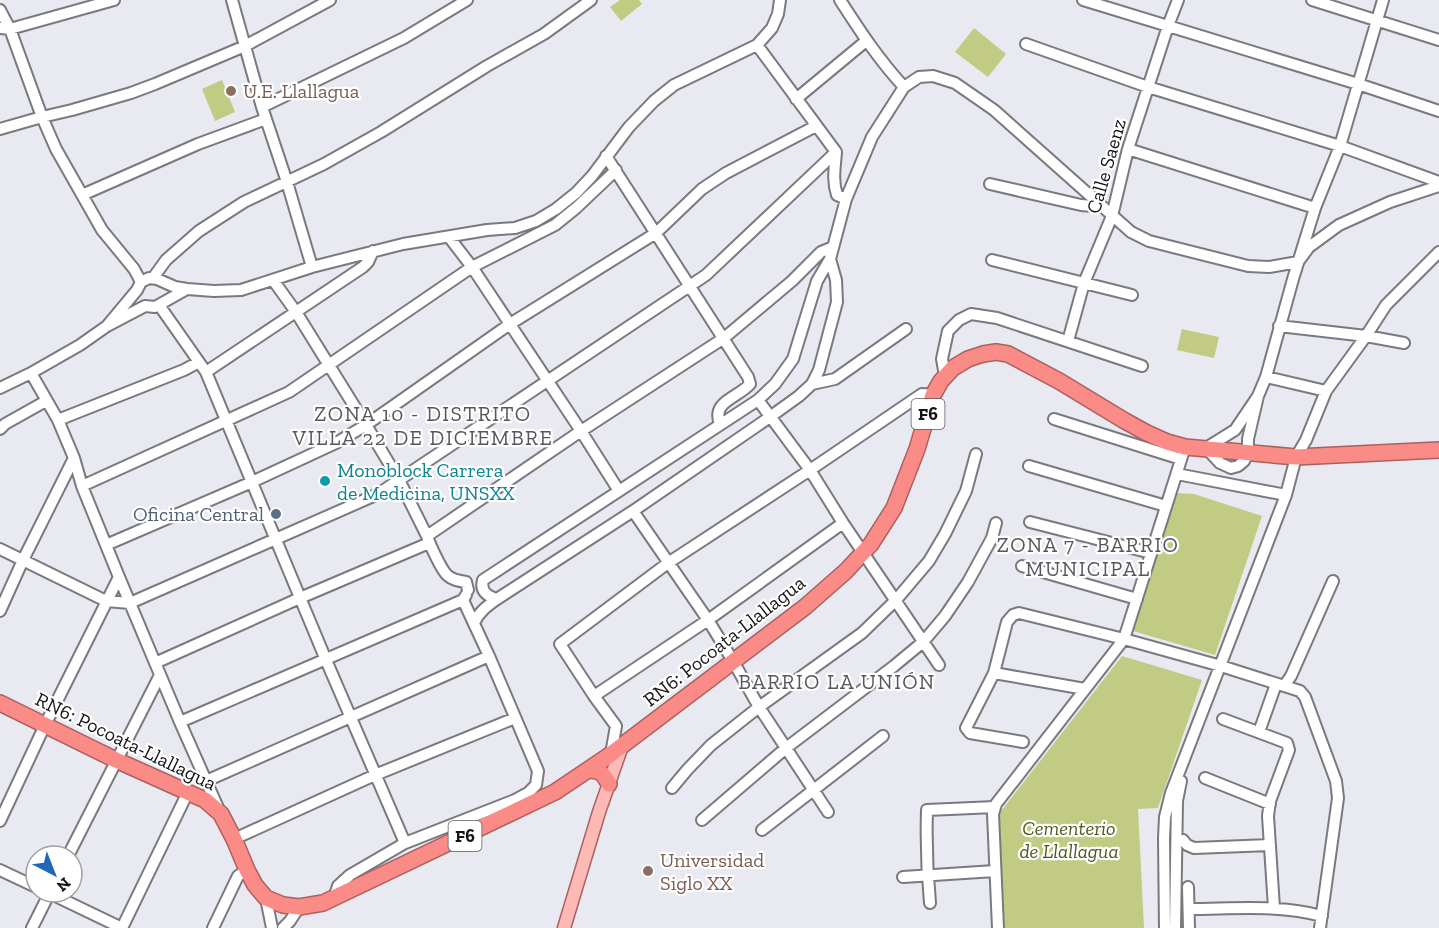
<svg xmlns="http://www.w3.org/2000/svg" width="1439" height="928" font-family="'Zilla Slab',serif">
	<rect width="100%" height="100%" fill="#e8e9f1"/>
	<path fill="#c2cb83" d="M620,0h19l3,4 -21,17 -11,-14z
		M974,28l32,26 -18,23 -33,-25z
		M222,80l13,32 -20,9 -13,-32z
		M1182,329l37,8 -5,21 -37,-8z
		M1176,493l18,1 68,22 -47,139 -82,-24z
		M1122,656l80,24 -44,128 -20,1 6,119h-142l-4,-113z"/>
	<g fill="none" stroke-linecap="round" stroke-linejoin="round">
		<g stroke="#797980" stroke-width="14">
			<path id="minor" d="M232,0l30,107 25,75 25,85
				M840,0c20,31 39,60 64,87
				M1083,0l275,84 81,27
				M1312,0l127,40
				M0,10l10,19 32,88 14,32 46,81 32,39 7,13
				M0,28l10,1 104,-29
				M1026,44l122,43 192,59 99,36
				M757,45l79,107c-1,15 -4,28 1,43l9,4
				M796,99l70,-58
				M262,107l142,-69 63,-38
				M0,129l42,-12 30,-7 59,-17 24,-9 90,-38 85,-46
				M1128,149l187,59
				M606,156l142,221 2,7c-12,14 -39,17 -30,40
				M990,184l91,21 22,2
				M82,195l116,-51 68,-25
				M449,237l23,30 109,164 38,60
				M830,259l6,21 1,22 -18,68 -7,14 -13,12 -29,21 -137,94 -136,88c-10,-3 -17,-8 -14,-19l275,-180 17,-16 18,-25 24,-78 13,-22 16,-60 26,-62 32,-50 15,-10 14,-1 22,7 39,27 137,122 18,9 99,25 21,1 29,-5 11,-15 30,-22 51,-23 49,-16
				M992,260l140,35
				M153,278l13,-18 33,-29 45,-29 80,-38 57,-32 106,-66 57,-32 47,-34
				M273,280l23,32 70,113 33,55 28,56c3,9 14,33 20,39 5,5 12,6 19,7l2,8
				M159,305l47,67 120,288 79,183
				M107,326l30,-36 4,-8 8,-4 8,1 18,8 12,2 27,2 27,-1 71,-23 91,-23 84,-14 28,-2 21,-7 20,-12 20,-16 16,-17 37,-49 25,-26 20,-16 83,-40 15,-17 6,-14 2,-14
				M1279,326l87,10 38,7
				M1068,341l16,-58 28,-67 16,-67 40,-123 10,-26
				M206,372l157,-105 5,-5 5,-11
				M31,373l27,47 16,38 8,28 37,91 61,145 39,88
				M945,376l-3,-17 6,-28 11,-11 12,-6 26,4 145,48
				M1266,377l60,14
				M812,384l23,-5 71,-50
				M0,388l31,-15 49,-28 27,-19 38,-20 10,1 32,-18
				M1258,396l-23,34 -29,18 14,15 11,5 7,-2 6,-5 4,-8v-14l10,-43 8,-19 27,-98 22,-71 25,-62 43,-146
				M758,400l52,70 33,53 96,142
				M1054,419l127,40
				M58,420l126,-50 15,-8
				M0,429l5,-5 41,-23
				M1029,466l137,40
				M1177,474l109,21
				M82,486l207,-94 183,-125 83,-42 21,-17 40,-38
				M633,511l75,109 25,41 26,46 69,105
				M1030,522l121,31
				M427,536l154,-105 143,-93 68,-57 29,-29 12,-5
				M106,545l146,-63 84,-39 30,-18 144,-101 146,-91 46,-44 24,-16 90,-47
				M0,549l106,52 24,2 248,-109 328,-219 130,-123
				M1022,566l115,33
				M0,611l23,-51 51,-102
				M474,623c5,-11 13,-17 23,-24
				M155,663l145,-65 129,-55
				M994,673l91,16
				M1284,686l7,-10 42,-95
				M594,696l114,-76 135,-97
				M1223,719l64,24 2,7 -19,51 -2,15 6,92
				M180,722l283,-122 3,-5
				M1259,732l17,-48
				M1023,742l-53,-9 -4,-5 28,-55 13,-51 6,-7 6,-2 105,26 97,27 79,25 5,6 31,84 2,17 -18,130
				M611,754l5,-28 -22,-30 -34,-52 108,-81 142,-93 112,-76 11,1
				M1205,778l65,26
				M206,781l283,-125
				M672,788l15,-18 24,-25 48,-38 103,-74 34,-33 33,-39 16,-27 21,-43 10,-37
				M702,820l84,-72 108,-82 29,-24 22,-26 23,-34 24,-44 4,-15
				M0,821l45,-96 74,-148
				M762,830l121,-94
				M234,839l141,-64 140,-57
				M1183,840l4,5 7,3 76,-3
				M68,856l92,-181
				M0,870l36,17
				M903,877l92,-6
				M1188,887l1,41
				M47,892l75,36
				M266,898l6,30
				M334,898l4,-12 12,-11 55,-32 110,-43 13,-7 8,-8 2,-14 -49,-115 -26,-56
				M930,903c-3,-31 -4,-61 -3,-93l68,-3
				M1189,909c44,0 90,-5 133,7
				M32,928l18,-36
				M122,928l66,-136
				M213,928l25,-52 9,-6
				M283,928l7,-7 9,-14
				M998,928l-5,-114 3,-10 128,-165 61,-192
				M1165,928l-1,-90 1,-21 6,-24 115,-298 10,-38 10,-17 20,-49 40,-55 20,-31 53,-53
				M1175,928l2,-127 4,-20"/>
		</g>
		<g stroke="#aa615f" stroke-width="15">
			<path id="major" d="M564,928l35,-116 23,-66"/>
		</g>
		<g stroke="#aa615f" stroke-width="18">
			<path id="highway" d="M0,703l116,57 89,40 16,14 13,25 13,31 8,15 11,13 17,7 16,2 24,-4 232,-111 52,-35 198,-150 41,-36 25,-27 23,-36 23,-59 16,-54 8,-14 12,-13 15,-9 15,-5 13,-2 12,2 51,27 66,40 22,12 20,9 18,5 111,10 143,-7
				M589,770c13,1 14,3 20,14"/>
		</g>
		<use href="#minor" stroke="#fff" stroke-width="10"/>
		<use href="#major" stroke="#fdb9b6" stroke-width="12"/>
		<use href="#highway" stroke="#fb8b86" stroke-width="15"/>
	</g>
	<g fill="#8d6e63" stroke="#fff" stroke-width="2">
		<circle cx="231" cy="91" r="6"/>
		<circle cx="648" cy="871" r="6"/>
	</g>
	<circle fill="#0f9aa8" stroke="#fff" stroke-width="2" cx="325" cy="481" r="6"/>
	<circle fill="#5c6f8a" stroke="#fff" stroke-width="2" cx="276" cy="514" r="6"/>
	<g text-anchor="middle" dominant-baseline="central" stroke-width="4.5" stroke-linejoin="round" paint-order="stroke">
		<g fill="#fff" stroke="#5a5a5d" stroke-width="1.5">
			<rect x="911.5" y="399" width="33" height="30" rx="4.5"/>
			<rect x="448.5" y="821" width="33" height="30" rx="4.5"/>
		</g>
		<g font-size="18" font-weight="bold" fill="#141417">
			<text x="928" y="414">F6</text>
			<text x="465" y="836">F6</text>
		</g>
		<g font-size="20" fill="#785e54" stroke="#fff" text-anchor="start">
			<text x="243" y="91">U.E. Llallagua</text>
			<text x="660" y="860">Universidad<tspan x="660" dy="23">Siglo XX</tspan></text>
		</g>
		<g font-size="20" fill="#141417" stroke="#fff">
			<text transform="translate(1106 166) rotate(-74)">Calle Saenz</text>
			<text transform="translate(724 641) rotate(-38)">RN6: Pocoata-Llallagua</text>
			<text transform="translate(126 741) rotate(26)">RN6: Pocoata-Llallagua</text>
		</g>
		<g font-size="20" fill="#0d838f" stroke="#fff" text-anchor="start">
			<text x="337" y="470">Monoblock Carrera<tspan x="337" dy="23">de Medicina, UNSXX</tspan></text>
		</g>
		<g font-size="20" fill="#4e5e75" stroke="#fff" text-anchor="end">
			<text x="264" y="514">Oficina Central</text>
		</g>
		<g font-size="20" font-style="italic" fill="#51581a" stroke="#fff">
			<text x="1069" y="828">Cementerio<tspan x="1069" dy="23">de Llallagua</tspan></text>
		</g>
		<g font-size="21" letter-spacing="1.5" fill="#56575d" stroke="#fff">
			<text x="423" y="413">ZONA 10 - DISTRITO<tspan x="423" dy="24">VILLA 22 DE DICIEMBRE</tspan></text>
			<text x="1088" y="544">ZONA 7 - BARRIO<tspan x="1088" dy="24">MUNICIPAL</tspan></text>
			<text x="837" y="681">BARRIO LA UNIÓN</text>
		</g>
	</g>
	<g transform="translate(54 874) rotate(138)"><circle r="28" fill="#ffffff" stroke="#a1a1a2" stroke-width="1.5"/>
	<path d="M0-4.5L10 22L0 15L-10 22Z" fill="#1f68b8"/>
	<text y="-9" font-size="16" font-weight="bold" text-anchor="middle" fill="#141417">N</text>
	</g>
</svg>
